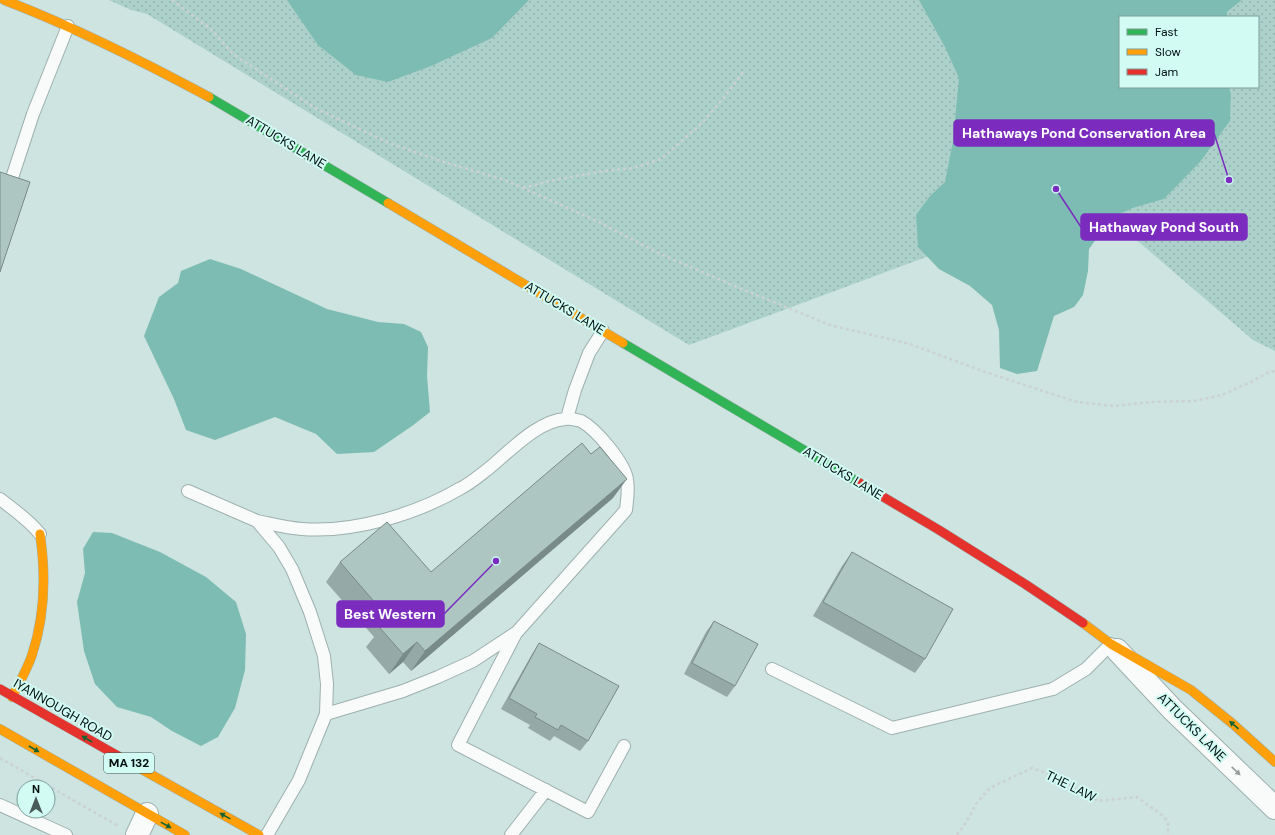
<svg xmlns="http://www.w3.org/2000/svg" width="1275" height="835" font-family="'DM Sans',sans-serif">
	<defs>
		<pattern id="grass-dots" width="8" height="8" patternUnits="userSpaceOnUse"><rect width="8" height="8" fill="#acd1ca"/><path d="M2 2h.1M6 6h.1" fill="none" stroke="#92b2ac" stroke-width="1.8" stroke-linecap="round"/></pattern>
	</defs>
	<rect width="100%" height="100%" fill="#cde4e0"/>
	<path fill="url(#grass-dots)" d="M109,0h820l30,68 5,46 -19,136 -256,95 -542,-331 -16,-4z
		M1242,0h33v351l-22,-11 -142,-122 22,-10 31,-9 37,-38 29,-40 1,-27 -2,-7h29v-70h-31v-5z"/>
	<path fill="#7dbcb2" d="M287,0h242l-37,38 -61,28 -43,16 -32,-7 -38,-30z
		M919,0h323l-15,12v5h-107v70h109l2,7 -1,27 -29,40 -37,38 -31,9 -22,10 -22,31 -1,22 -5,24 -9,12 -20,9 -17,55 -20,3 -17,-6 -1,-38 -7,-25 -22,-19 -31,-17 -21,-22 -2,-32 14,-19 15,-14 8,-41 6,-63 -14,-31z
		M210,259l31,10 86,40 51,13 26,2 17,8 7,15 -1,29 3,36 -18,14 -38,26 -37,2 -21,-20 -41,-17 -60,23 -29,-10 -12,-31 -30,-63 15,-39 19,-14 3,-12z
		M93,532l19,1 48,19 46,25 30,25 10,32 -1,36 -10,38 -17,29 -17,9 -29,-15 -21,-14 -34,-10 -22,-23 -11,-33 -7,-49 8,-29 -2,-24z"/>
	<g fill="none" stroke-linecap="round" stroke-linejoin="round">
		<g stroke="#9eb0ad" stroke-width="14">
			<path id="lane" d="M9,187l24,-73 35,-88
				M567,418l8,-28 14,-37 14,-22
				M188,491l69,30
				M0,499c14,11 29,21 40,35
				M516,633l-58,112 130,67 36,-66
				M772,669l120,59 161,-39 33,-20 25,-25
				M0,805l66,30
				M267,835l32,-55 27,-66 1,-30 -3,-28 -14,-44 -18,-43 -13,-22 -22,-26c15,3 30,7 45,8 52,4 115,-15 159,-41 10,-5 19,-13 27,-19 21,-17 50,-49 78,-50 4,-1 11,1 15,2 15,8 44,42 46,59 2,10 0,20 -1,30l-109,122 -44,29 -35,16 -35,14 -77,23
				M511,835l35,-45"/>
		</g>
		<g stroke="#9eb0ad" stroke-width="24">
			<path id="street" d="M1117,650l55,59 103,99
				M137,835l10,-21"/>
		</g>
		<g stroke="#9eb0ad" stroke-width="10">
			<path id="fast" d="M209,97l179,106
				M623,343l235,139"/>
		</g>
		<g stroke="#9eb0ad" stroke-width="10">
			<path id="slow" d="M4,0c71,27 138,61 205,97
				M388,203l235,140
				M1083,623l28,21 80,46 42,34 42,38
				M12,697c7,-14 15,-27 20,-42 13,-39 14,-80 8,-121
				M0,729l185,106
				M118,756l141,79"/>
		</g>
		<g stroke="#9eb0ad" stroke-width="10">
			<path id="jam" d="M858,482l81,48 86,54 58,39
				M0,689l118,67"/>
		</g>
		<path stroke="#cbd2d1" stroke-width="2.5" stroke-dasharray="3 3" stroke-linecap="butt" d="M172,0l40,30 21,24 82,54 74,35 55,19 61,18 94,42 59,31 86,37 86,35 80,19 75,28 92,30 37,4 37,-4 43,-1 28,-6 29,-13 18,-10 6,-1
			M523,188l31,-8 50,-9 30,-3 27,-9 41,-36 23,-27 20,-26
			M0,758l118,68
			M957,835l10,-14 9,-17 14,-16 42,-20 22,8 44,25 39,-4 25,18 6,7v13"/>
		<use href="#lane" stroke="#f8fbfa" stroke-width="12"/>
		<use href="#street" stroke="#f8fbfa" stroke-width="22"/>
		<use href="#fast" stroke="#30b455" stroke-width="9"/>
		<use href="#slow" stroke="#ff9f0a" stroke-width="9"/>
		<use href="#jam" stroke="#e5322d" stroke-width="9"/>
	</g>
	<path fill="#95aaa7" d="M613,498l-202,173 -8,-9 -14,12 -23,-27 8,-10 -48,-55 14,-20 91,10z
		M852,552l73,107 -10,14 -102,-57 29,-50z
		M714,621l21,65 -8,11 -43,-23 22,-42z
		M539,643l49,98 -8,10 -26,-15 -4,5 -22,-13 2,-3 -29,-16 31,-55z"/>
	<path fill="#798b88" d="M627,479l-14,19 -202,173 14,-20z
		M417,642l-14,20 -14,12 14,-20z"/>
	<path fill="#adc6c2" stroke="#798b88" d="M0,172l30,10 -30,90z
		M582,443l9,11 9,-7 27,32 -202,172 -8,-9 -14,12 -23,-26 10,-8 -50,-58 47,-40 44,50z
		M852,552l101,57 -28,50 -102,-57z
		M714,621l44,23 -23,42 -43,-23z
		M539,643l80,43 -31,55 -27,-16 -3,5 -23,-13 2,-3 -28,-16z"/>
	<defs><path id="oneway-solid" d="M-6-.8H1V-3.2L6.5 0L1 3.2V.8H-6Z"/></defs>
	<g fill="#196231">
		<use href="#oneway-solid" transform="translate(1234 725) rotate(-139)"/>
		<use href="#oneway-solid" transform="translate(87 739) rotate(-150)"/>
		<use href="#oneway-solid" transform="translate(34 749) rotate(30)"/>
		<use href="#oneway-solid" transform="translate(225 816) rotate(-151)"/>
		<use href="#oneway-solid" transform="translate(166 825) rotate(29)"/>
	</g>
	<use fill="#969d9b" href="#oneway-solid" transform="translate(1236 771) rotate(44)"/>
	<g text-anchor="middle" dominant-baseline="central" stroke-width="4" stroke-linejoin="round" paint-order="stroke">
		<rect fill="#d1fbf3" stroke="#405652" stroke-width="1" x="104" y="753" width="50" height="20" rx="3"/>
		<g font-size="12" font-weight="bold" fill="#020f0d">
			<text x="129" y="763">MA 132</text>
		</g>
		<g font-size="13" fill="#020f0d" stroke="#d1fbf3">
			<text transform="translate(286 142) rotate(31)">ATTUCKS LANE</text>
			<text transform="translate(565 308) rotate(31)">ATTUCKS LANE</text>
			<text transform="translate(843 473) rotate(31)">ATTUCKS LANE</text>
			<text transform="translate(63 710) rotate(30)">IYANNOUGH ROAD</text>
			<text transform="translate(1192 727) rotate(45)">ATTUCKS LANE</text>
			<text transform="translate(1071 786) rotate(26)">THE LAW</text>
		</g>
	</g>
	<path fill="none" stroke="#7b2cbf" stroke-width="1.5" d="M1229 180L1214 133M1056 189L1081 227M496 561L444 614"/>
	<g fill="#7b2cbf" stroke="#d1fbf3" stroke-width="1.5">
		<circle cx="1229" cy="180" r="4"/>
		<circle cx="1056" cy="189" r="4"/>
		<circle cx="496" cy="561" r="4"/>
	</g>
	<g fill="#7b2cbf" stroke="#7b2cbf" stroke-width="1.5">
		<rect x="954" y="120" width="260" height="26" rx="4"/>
		<rect x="1081" y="214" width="166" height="26" rx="4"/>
		<rect x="337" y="601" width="107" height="26" rx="4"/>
	</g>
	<g font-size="14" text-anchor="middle" font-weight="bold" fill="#fff">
		<text x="1084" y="138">Hathaways Pond Conservation Area</text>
		<text x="1164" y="232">Hathaway Pond South</text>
		<text x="390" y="619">Best Western</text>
	</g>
	<rect x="1119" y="16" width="140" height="72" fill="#d1fbf3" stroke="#7e9d97"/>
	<rect x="1127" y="29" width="20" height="6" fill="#30b455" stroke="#7e9d97"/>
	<text x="1155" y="36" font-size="12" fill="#020f0d">Fast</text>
	<rect x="1127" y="49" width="20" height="6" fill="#ff9f0a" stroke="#7e9d97"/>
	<text x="1155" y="56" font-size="12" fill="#020f0d">Slow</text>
	<rect x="1127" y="69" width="20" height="6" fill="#e5322d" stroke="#7e9d97"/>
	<text x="1155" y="76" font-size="12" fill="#020f0d">Jam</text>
	<g transform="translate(36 799)"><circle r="19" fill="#d1fbf3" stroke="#7e9d97"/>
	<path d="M0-3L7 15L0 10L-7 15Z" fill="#495a57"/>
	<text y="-6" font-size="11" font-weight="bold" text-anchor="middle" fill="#020f0d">N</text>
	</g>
</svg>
